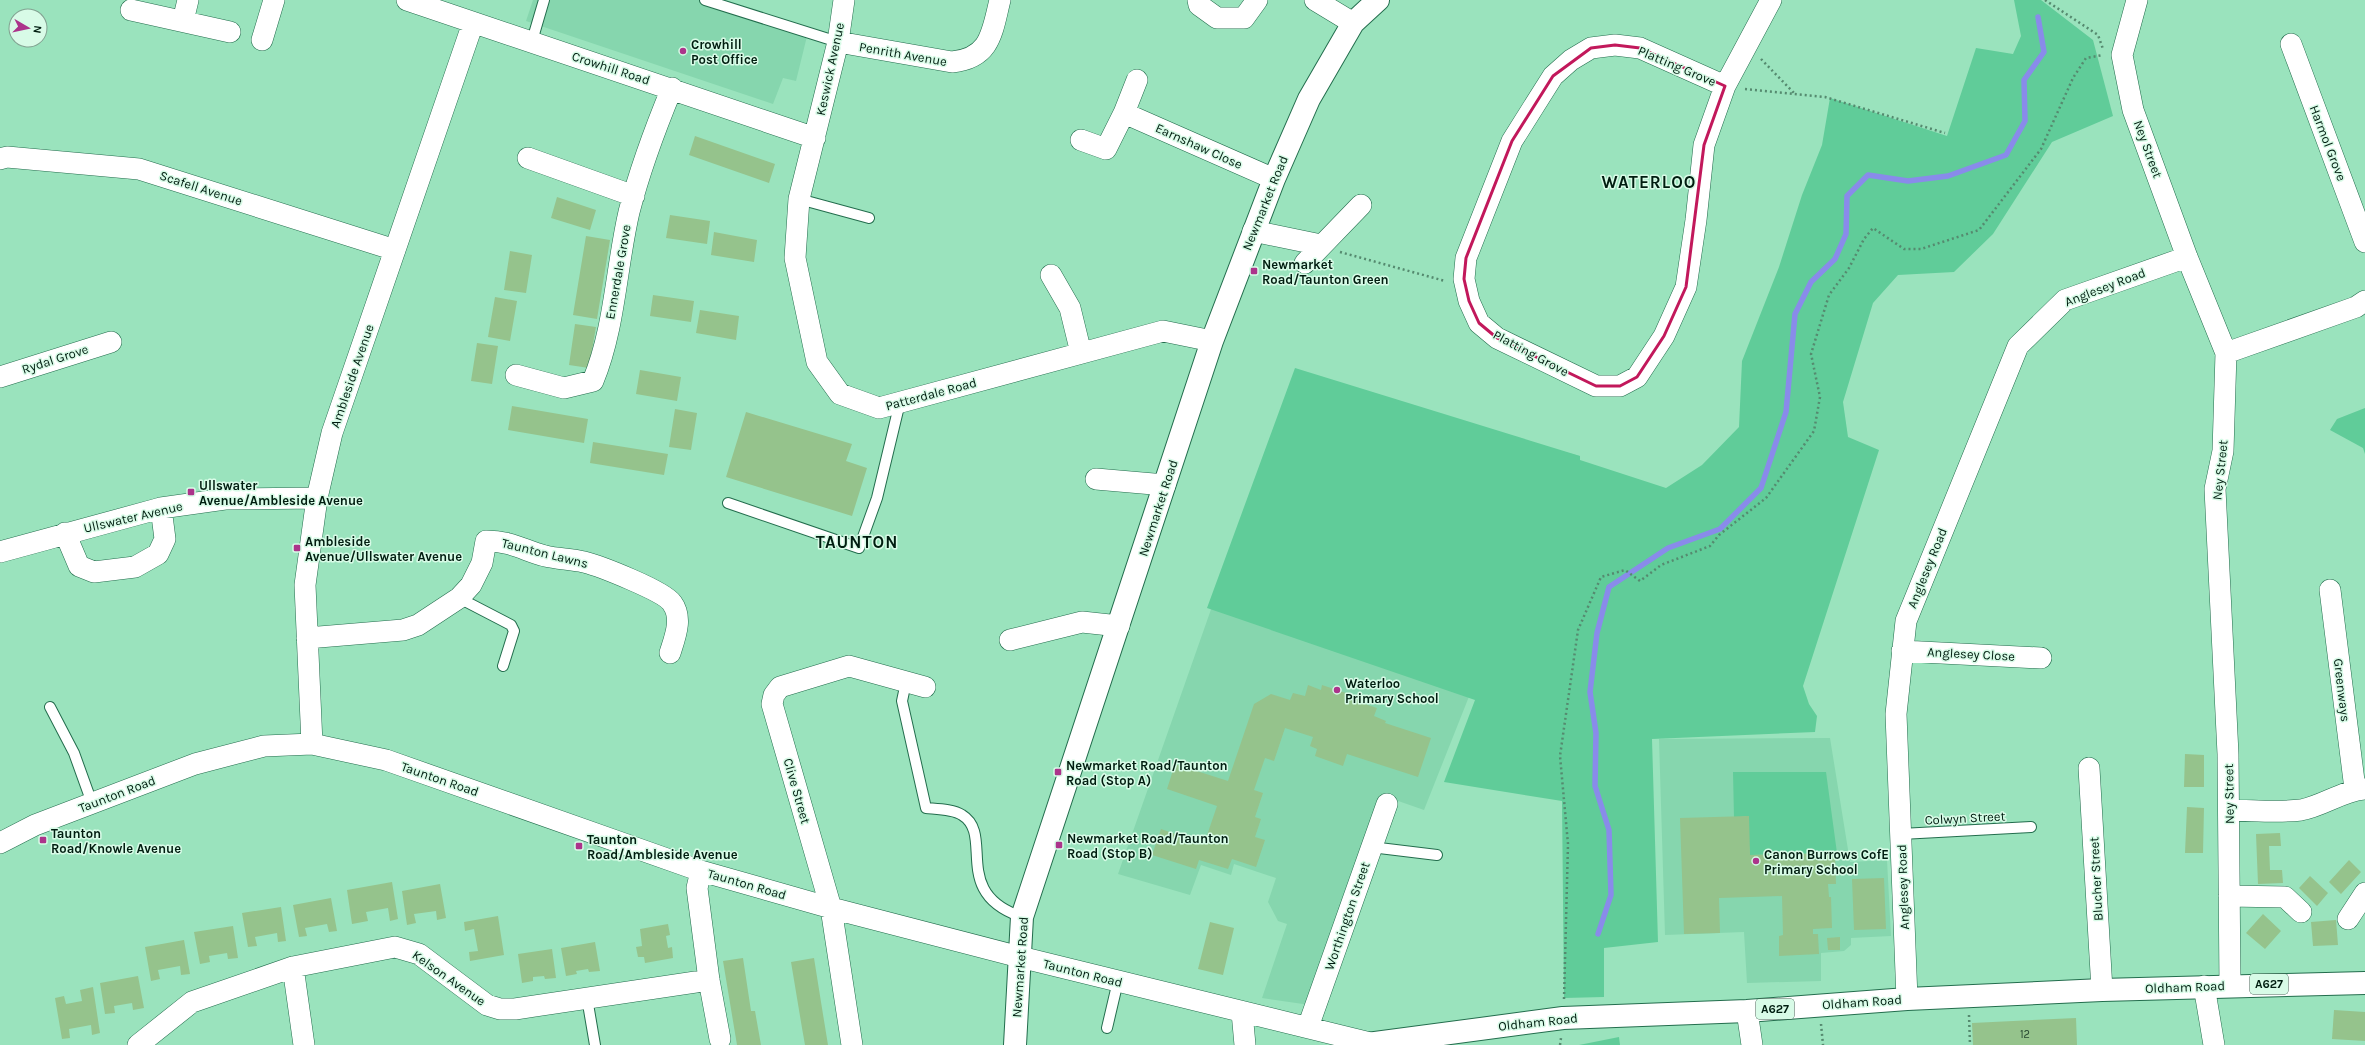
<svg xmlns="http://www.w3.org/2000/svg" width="2365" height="1045" font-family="Karla,sans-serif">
	<rect width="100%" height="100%" fill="#9ae3bd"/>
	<path fill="#86d6ae" d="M533,0h193l83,28 -13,53 -13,-3 -10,26 -247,-83z
		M1292,379l288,77 -110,238 -46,116 -40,-14 -74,209 -48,-7 25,-74 -9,-3 -10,-19 8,-24 -42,-14 -3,11 -30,-10 -11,30 -72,-21z
		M1830,738l20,124 37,-2 4,76 -40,2v7l-7,6 -23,2v28l-74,2 -3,-51 -79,3 -6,-196z"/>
	<path fill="#60cc99" d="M2014,0h27l52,40 20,76 -61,26 -59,92 -39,38 -56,3 -25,28 -30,99 5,35 31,13 -76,236 6,18 8,12 -2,16 -163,7 6,203 -54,6v49l-40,1 -2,-197 -118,-19 31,-82 -268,-92 88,-240 285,88v4l86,28 36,-23 37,-38 3,-66 37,-94 23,-72 20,-50 8,-47 117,38 29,-88 37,6 8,-18z
		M2365,408v46l-2,-6 -33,-18 7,-11z
		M1733,772h93l11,81 -87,2 -4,-39 -12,2z
		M1619,1037l1,8h-41z"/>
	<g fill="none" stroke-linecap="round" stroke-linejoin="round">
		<path stroke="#898bea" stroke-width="5.5" d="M1598,934l13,-39 -2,-65 -14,-44 1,-53 -6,-41 7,-59 12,-46 59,-39 52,-19 41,-41 25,-76 9,-98 16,-32 24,-23 11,-25 1,-38 21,-21 40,6 40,-5 58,-21 19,-34 -1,-41 20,-28 -6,-35"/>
	</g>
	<path fill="#95c38c" d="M695,136l80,28 -6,19 -80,-28z
		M557,197l39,13 -6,20 -39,-12z
		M670,215l40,6 -3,23 -41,-6z
		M714,232l43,8 -3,22 -43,-7z
		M586,236l24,4 -13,79 -24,-4z
		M510,251l22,4 -6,38 -22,-3z
		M653,295l41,6 -3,21 -41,-6z
		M495,297l22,4 -7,40 -22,-4z
		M700,310l39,6 -3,24 -40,-7z
		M575,324l21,3 -7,41 -20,-3z
		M477,343l21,3 -6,38 -21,-3z
		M640,370l41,7 -4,24 -41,-7z
		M512,406l76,13 -4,24 -76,-13z
		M675,409l22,4 -6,37 -22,-3z
		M746,412l106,32 -6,17 21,7 -15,48 -126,-39z
		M593,442l75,12 -4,21 -74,-12z
		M1308,685l13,5 1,-5 42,14 -2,4 15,5 -3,8 12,5 -1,2 46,15 -13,39 -71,-23 -4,12 -28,-10 2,-7 -7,-3 3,-9 -28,-9 -11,33 -9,-3 -11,32 9,3 -8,24 6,2 -6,18 10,3 -9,27 -24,-8 -4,10 -29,-9 -3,9 -44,-14 9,-26 43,15 13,-38 -50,-17 8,-25 53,17 26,-77 17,-10 19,6 3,-7 12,3z
		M2185,754l19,1v32h-20z
		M2187,807l17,1 -1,45h-18z
		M1749,816l1,39 85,-2 1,31h-8l1,13h2l1,31 -19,1v5h5l1,20 -40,2v-20l4,-1 -1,-39 -63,2 1,35 -36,1 -4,-116z
		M2280,833l1,13h-12l1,24h12l1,13 -25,1 -2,-50z
		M2349,860l12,12 -20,22 -12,-12z
		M2310,876l18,17 -11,13 -18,-18z
		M1884,878l2,51 -32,1 -2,-51z
		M392,882l6,37 -8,2 -2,-13 -22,4 2,9 -16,3 -5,-34z
		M440,884l6,34 -9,2 -1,-9 -22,3 2,9 -9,2 -5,-34z
		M331,898l6,33 -8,1 -2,-8 -22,4 2,8 -8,1 -6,-32z
		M281,907l5,34 -8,1 -1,-9 -22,4 2,9 -9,1 -6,-34z
		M2263,914l18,17 -16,18 -19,-16z
		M498,916l6,39 -34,6 -1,-9 9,-1 -4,-22 -9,2 -1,-9z
		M2336,920l2,25 -25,1 -2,-24z
		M1210,922l24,6 -11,47 -25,-6z
		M668,924l2,11 -4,1 2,12 4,-1 1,11 -28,5 -1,-6h-6l-2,-10 6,-1 -2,-17z
		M233,926l5,32 -10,1 -1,-6 -18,3 1,6 -10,2 -6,-32z
		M1840,937v13h-12l-1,-12z
		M184,940l6,34 -9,1 -1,-9 -22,4 2,9 -9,2 -6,-34z
		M595,942l5,29 -11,1 -1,-3 -12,2 1,3 -11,2 -5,-28z
		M552,949l4,29 -11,1 -1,-3 -11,1v4l-11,2 -4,-29z
		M743,958l8,53h4l6,34h-24l-14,-84z
		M814,958l7,44 7,43h-23l-3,-17 -11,-66z
		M138,976l6,32 -11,2 -1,-7 -18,3 1,7 -10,1 -5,-31z
		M93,987l7,46 -8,2 -1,-10 -22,4 1,9 -8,1 -7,-41 9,-2 2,8 16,-3 -2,-11z
		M2334,1010l31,2v29l-33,-2z
		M2076,1018l1,27h-104l-1,-22z"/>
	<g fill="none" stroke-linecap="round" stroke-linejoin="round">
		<g stroke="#236d4d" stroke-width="12">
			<path id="lane" d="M705,0l133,42
				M532,41l12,-41
				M799,199l70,19
				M728,503l131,45 18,-50 23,-96
				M459,598l52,27 3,6 -11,35
				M906,682l-4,19 24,107c10,1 27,1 36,7 33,20 -12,78 60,102
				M50,707l24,46 18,50
				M1901,834l130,-7
				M1371,847l66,8
				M587,998l8,47
				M1107,1028l11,-47"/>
		</g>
		<g stroke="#236d4d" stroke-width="22">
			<path id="street" d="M407,0l408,138
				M844,0l-6,42 -39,157 -4,59 22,104 23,32 39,14 284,-77 49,10
				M1198,0l1,5 18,13h27l13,-18
				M1315,0l38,23
				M2137,0l-15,55 11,55 54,147 39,96 -3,98 -8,38 13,265 2,231
				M131,10l99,22
				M183,21l5,-21
				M262,40l12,-40
				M838,42l114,20c39,-4 40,-30 48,-62
				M2291,44l74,198
				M1725,86l-85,-38 -25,-3 -24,3 -20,12 -18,16 -41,65 -46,117 -2,21 5,22 10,22 18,15 99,48h24l17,-9 27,-41 22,-49 10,-67 8,-75 21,-59 46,-86
				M1124,113l13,-33
				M1081,140l25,9 18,-36 150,66
				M528,158l106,38
				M0,159l7,-2 132,12 256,81
				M1253,231l68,14
				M1305,263l56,-58
				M1051,275l19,33 11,45
				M2226,353l130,-46 9,-6
				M516,375l48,13 29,-7c22,-53 23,-113 36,-169 11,-43 26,-83 43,-124
				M0,377l111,-35
				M1096,479l69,6
				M65,533l14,33 15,6 41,-5 23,-13 7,-15 -4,-31
				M0,552l161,-44 64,-9 92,-1
				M2330,590l25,199
				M307,638l96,-8 15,-5 41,-27 12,-13 11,-22 4,-22c25,0 37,9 59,15 13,3 26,3 39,6 16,4 80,29 88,41 11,15 3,34 -2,50
				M1010,640l72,-18 37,4
				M1902,651l139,7
				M312,744l-7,-159 12,-87 15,-65 141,-410
				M2089,768l13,222
				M2229,810c23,0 49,3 72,0 22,-4 43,-20 64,-21
				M0,843l35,-18 160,-61 69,-18 48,-2 74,16 315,111 130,37 189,49 350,86
				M701,871l-4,17 12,92 11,59
				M2229,896l56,1 16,15
				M2348,919l17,-26
				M293,967l11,78
				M2204,986l10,59
				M1907,999l-11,-285 10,-93 112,-275 47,-46 122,-43
				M1747,1011l5,34
				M1242,1012l3,33
				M1308,1027l79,-223
				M138,1045l54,-43 101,-35 102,-20 24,7 68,51 13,4h15l194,-29
				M852,1045l-21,-137 -59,-204 2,-9 6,-8 69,-21 76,21"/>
		</g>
		<g stroke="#236d4d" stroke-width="24">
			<path id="secondary" d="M1015,1045l7,-128 190,-576 62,-162 35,-80 44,-76 25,-23"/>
		</g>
		<g stroke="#236d4d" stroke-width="24">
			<path id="highway" d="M1360,1045l203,-27 184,-7 160,-12 195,-9 263,-7"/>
		</g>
		<path stroke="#558a6f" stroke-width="2.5" stroke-dasharray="2 3" stroke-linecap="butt" d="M2045,0l53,35 5,14
			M1761,59l33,34
			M1745,89l80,8 120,36
			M1340,252l105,29
			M1564,999l4,-155 -8,-88 18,-126 23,-53 24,-7 15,11 21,-16 49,-19 9,-11 47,-37 48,-67 6,-34 -9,-43 18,-59 20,-27 15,-29 9,-11 31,21h17l58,-19 62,-81 32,-71 13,-20 17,-3
			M1969,1015l1,30
			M1821,1024l2,21
			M1560,1045l1,-7"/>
		<use href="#lane" stroke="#fff" stroke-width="10"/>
		<use href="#street" stroke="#fff" stroke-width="21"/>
		<use href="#secondary" stroke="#fff" stroke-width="22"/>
		<use href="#highway" stroke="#fff" stroke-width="22"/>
	</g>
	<path fill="none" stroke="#c2185b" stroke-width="3" stroke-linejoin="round" d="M1615,45l25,3 85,38 -21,59 -18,142 -22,49 -27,41 -17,9h-24l-99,-48 -18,-15 -10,-22 -5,-22 2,-21 46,-117 41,-65 38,-28z"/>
	<g fill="#ac348b" stroke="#d8fbe7" stroke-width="1.5">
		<circle cx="683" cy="51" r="4"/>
		<rect x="1250" y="267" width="8" height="8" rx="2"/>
		<rect x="187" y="488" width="8" height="8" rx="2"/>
		<rect x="293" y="544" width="8" height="8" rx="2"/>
		<circle cx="1337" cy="690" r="4"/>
		<rect x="1054" y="768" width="8" height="8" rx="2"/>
		<rect x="39" y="836" width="8" height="8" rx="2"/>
		<rect x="1055" y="841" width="8" height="8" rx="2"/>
		<rect x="575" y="842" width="8" height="8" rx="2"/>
		<circle cx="1756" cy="861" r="4"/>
	</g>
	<g text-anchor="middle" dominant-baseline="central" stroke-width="3" stroke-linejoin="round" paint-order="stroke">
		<g font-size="11" fill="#25462f">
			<text x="2025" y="1034">12</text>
		</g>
		<g fill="#d8fbe7" stroke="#416050" stroke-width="1">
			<rect x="2250" y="974" width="38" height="20" rx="3"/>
			<rect x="1756" y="999" width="38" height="20" rx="3"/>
		</g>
		<g font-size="12" font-weight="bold" fill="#001d10">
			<text x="2269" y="984">A627</text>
			<text x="1775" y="1009">A627</text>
		</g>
		<g font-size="13" font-weight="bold" fill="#001d10" stroke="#d8fbe7" text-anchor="start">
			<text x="691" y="44">Crowhill<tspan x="691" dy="15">Post Office</tspan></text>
			<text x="1262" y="264">Newmarket<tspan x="1262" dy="15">Road/Taunton Green</tspan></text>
			<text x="199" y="485">Ullswater<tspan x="199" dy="15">Avenue/Ambleside Avenue</tspan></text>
			<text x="305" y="541">Ambleside<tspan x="305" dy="15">Avenue/Ullswater Avenue</tspan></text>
			<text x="1345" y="683">Waterloo<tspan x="1345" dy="15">Primary School</tspan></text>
			<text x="1066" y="765">Newmarket Road/Taunton<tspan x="1066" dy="15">Road (Stop A)</tspan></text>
			<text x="51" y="833">Taunton<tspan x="51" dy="15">Road/Knowle Avenue</tspan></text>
			<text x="1067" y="838">Newmarket Road/Taunton<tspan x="1067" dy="15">Road (Stop B)</tspan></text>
			<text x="587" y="839">Taunton<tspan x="587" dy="15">Road/Ambleside Avenue</tspan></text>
			<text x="1764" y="854">Canon Burrows CofE<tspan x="1764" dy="15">Primary School</tspan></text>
		</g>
		<g font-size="13" fill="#001d10" stroke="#d8fbe7">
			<text transform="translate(903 54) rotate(10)">Penrith Avenue</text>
			<text transform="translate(1677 66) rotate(23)">Platting Grove</text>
			<text transform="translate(611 68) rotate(18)">Crowhill Road</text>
			<text transform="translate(830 69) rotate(-78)">Keswick Avenue</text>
			<text transform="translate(2328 143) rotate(69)">Harmol Grove</text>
			<text transform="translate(1199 146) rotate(24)">Earnshaw Close</text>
			<text transform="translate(2148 149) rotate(70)">Ney Street</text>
			<text transform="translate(201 188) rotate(18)">Scafell Avenue</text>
			<text transform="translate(1265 203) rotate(-68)">Newmarket Road</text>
			<text transform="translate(618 272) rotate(-80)">Ennerdale Grove</text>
			<text transform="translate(2105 287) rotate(-21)">Anglesey Road</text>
			<text transform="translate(1531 353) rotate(28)">Platting Grove</text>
			<text transform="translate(55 359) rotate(-18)">Rydal Grove</text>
			<text transform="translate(352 376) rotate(-71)">Ambleside Avenue</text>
			<text transform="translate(931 394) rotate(-15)">Patterdale Road</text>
			<text transform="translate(2220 470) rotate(-84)">Ney Street</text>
			<text transform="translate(1158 508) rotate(-72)">Newmarket Road</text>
			<text transform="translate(133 517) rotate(-13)">Ullswater Avenue</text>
			<text transform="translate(545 553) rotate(14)">Taunton Lawns</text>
			<text transform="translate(1927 568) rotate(-68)">Anglesey Road</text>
			<text transform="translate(1971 654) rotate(3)">Anglesey Close</text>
			<text transform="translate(2342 690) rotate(83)">Greenways</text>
			<text transform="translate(440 779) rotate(19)">Taunton Road</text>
			<text transform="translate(797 791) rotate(74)">Clive Street</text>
			<text transform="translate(117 794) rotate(-21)">Taunton Road</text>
			<text transform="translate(2229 794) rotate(-91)">Ney Street</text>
			<text transform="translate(1965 818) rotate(-3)">Colwyn Street</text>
			<text transform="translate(2096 879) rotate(-93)">Blucher Street</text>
			<text transform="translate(747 884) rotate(16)">Taunton Road</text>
			<text transform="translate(1903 887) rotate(-92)">Anglesey Road</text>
			<text transform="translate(1347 916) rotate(-71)">Worthington Street</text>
			<text transform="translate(1020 967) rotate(-86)">Newmarket Road</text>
			<text transform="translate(1083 973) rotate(14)">Taunton Road</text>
			<text transform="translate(449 978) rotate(35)">Kelson Avenue</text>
			<text transform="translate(2185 987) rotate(-2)">Oldham Road</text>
			<text transform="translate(1862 1002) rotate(-4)">Oldham Road</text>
			<text transform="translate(1538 1022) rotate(-6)">Oldham Road</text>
		</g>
		<g font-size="17" font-weight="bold" letter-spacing="1" fill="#001d10" stroke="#d8fbe7">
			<text x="1649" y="182">WATERLOO</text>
			<text x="857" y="542">TAUNTON</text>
		</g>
	</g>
	<g transform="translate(28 28) rotate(99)"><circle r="19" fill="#d8fbe7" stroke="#82a291"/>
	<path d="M0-3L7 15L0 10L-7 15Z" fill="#ac348b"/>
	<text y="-6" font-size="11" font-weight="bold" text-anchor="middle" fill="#001d10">N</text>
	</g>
</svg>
